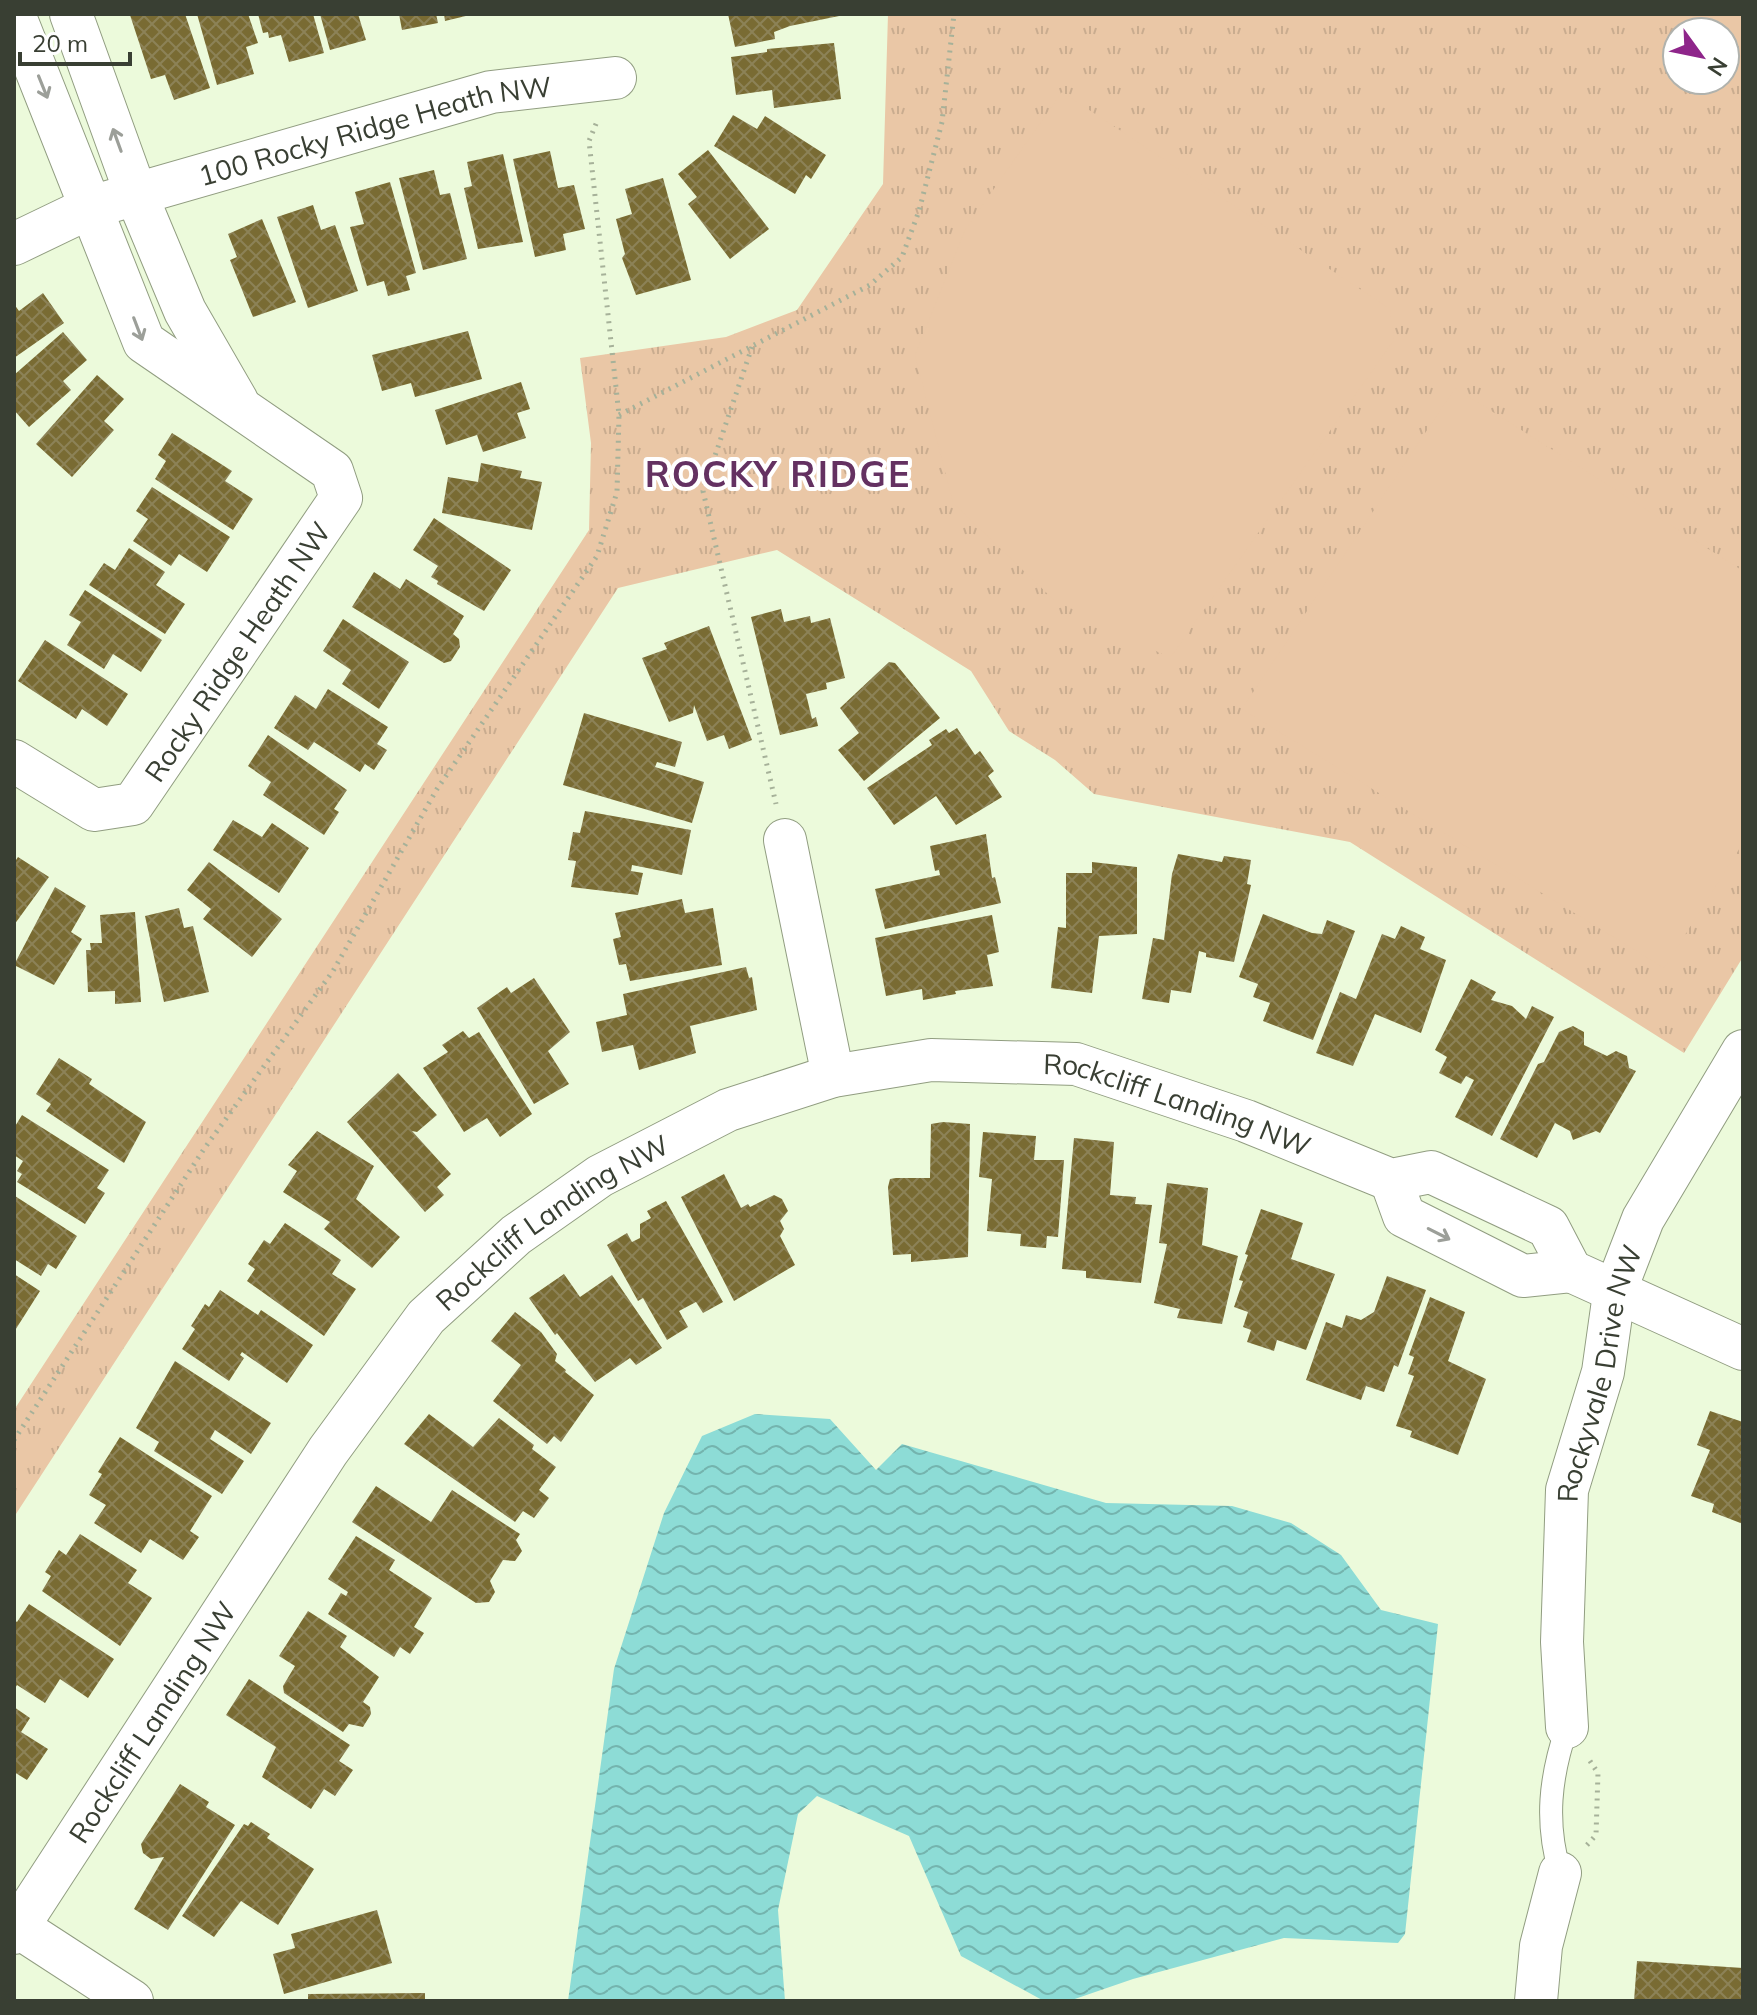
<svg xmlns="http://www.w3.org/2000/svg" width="1757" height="2015" font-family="Mulish,sans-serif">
	<defs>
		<pattern id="grass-tufts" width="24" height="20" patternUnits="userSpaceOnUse" patternTransform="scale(2)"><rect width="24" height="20" fill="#eac7a6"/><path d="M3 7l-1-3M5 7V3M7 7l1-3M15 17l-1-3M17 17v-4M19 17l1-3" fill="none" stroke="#c9ac8f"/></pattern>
		<pattern id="water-waves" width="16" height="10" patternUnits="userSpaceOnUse" patternTransform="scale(2)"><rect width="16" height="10" fill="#8ddcd6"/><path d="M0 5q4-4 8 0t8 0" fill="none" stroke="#74b4ae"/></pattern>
		<pattern id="building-cross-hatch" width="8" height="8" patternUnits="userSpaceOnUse" patternTransform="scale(2)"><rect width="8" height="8" fill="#796b33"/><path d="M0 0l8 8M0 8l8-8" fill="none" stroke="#8c8257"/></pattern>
	</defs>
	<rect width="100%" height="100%" fill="#ecfadb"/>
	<path fill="url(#grass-tufts)" fill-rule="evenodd" d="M888,14h855v943l-59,96 -334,-211 -256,-48 -39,-34 -46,-29 -38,-60 -194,-121 -159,38 -604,929v-107l575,-880 2,-87 -11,-85 146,-21 71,-27 86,-126zM1677,32h48v48h-48z"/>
	<path fill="#eac7a6" d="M1062,92l328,217 4,31 -224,318 -116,-58 -101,-97 -38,-148 50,-125z
		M1455,388l288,183v272l-79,125 -422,-259z"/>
	<path fill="url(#water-waves)" d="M755,1414l75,5 46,51 26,-26 204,59 126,3 59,17 50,32 40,55 57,14 -33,310 -7,9 -114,-5 -151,41 -64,22h-25l-83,-45 -52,-120 -92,-40 -19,18 -20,96 7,91h-217l46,-332 50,-156 38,-77z"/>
	<path fill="url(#building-cross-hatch)" d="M134,14h51l25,74 -36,12 -9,-25 -14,4 -21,-64z
		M197,14h51l10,29 -12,4 8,27 -37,11z
		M258,14h55l11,39 -35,9 -8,-27 -12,3 -1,-6 -5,1z
		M320,14h38l8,26 -36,10z
		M399,14h37l2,9 -36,7z
		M444,14h26v1l-25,6z
		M728,14h115l1,1 -54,11 -16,6 1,7 -40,8z
		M834,43l7,56 -67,9 -2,-18 -36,5 -5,-38 36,-5v-3z
		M733,115l24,14 8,-13 61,39 -15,24 -5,-4 -11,19 -81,-48z
		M708,150l61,79 -39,30 -42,-55 9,-7 -19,-23z
		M550,151l8,37 16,-3 11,44 -22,5 3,16 -31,7 -22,-98z
		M503,154l20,88 -45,7 -14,-61 8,-2 -5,-24z
		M434,170l6,25 10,-2 17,66 -44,11 -24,-92z
		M663,178l28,102 -55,15 -14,-37 3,-4 -9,-35 16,-5 -7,-25z
		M390,182l26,91 -10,3 4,14 -22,6 -4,-15 -17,5 -17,-59 14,-3 -9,-32z
		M313,205l8,25 14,-5 23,66 -50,17 -31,-91z
		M262,219l34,83 -43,15 -23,-57 7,-3 -9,-23z
		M43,293l21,30 -50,35v-54l5,7z
		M468,331l14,48 -67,18 -4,-14 -29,8 -10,-36z
		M63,332l24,28 -24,21 8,9 -42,37 -15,-17v-35z
		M97,375l27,24 -20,22 10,9 -42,47 -36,-33z
		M521,382l9,27 -13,4 9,25 -43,14 -6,-17 -31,10 -11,-35z
		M172,433l60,38 -7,10 28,18 -20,31 -78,-51 11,-18 -8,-6z
		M481,463l41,8 -2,7 22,4 -10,48 -90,-17 6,-36 30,5z
		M152,487l78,50 -23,35 -28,-18 -8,12 -38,-25 15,-22 -12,-8z
		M434,518l77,52 -27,41 -47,-27 1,-3 -7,-4 7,-11 -25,-16z
		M129,548l36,24 -9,13 29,19 -20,30 -76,-49 15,-22 11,7z
		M374,572l26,17 6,-10 58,37 -11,18 6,5 1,8 -9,14 -7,2 -92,-56z
		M85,590l77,50 -21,32 -28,-18 -9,15 -37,-24 14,-23 -12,-7z
		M781,609l3,13 26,-6 1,7 19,-5 15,60 -19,5 1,6 -21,5 6,25 4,-2 2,9 -38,9 -29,-118z
		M343,619l66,43 -30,47 -37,-25 9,-14 -28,-19z
		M709,626l43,114 -23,9 -5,-14 -17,6 -13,-36 -1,8 -24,9 -27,-64 25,-9 -3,-6z
		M45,640l83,54 -21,32 -25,-17 -6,10 -58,-38z
		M889,662l6,1 45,55 -76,63 -26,-31 21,-17 -19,-25z
		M328,689l60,38 -11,17 10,6 -13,20 -9,-6 -5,8 -46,-30 -6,8 -34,-22 21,-33 21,14z
		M584,713l98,29 -7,25 -18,-5 -2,5 49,15 -12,41 -129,-38z
		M957,728l18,27 5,-4 14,20 -6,5 14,21 -46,28 -20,-29 -42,29 -27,-37 65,-43 -3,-5 17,-11 3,4z
		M268,735l79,55 -13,19 5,3 -15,23 -61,-40 8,-13 -23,-16z
		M585,811l106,19 -9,45 -50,-10 -1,6 12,2 -5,22 -67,-8 5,-26 -8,-1 5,-28 7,1z
		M233,820l29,17 10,-14 37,25 -30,45 -66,-43z
		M986,834l6,44 3,-1 6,26 -116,26 -10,-40 65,-14 -1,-5 -4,1 -5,-25z
		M1178,854l44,8 2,-6 27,4 -4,24 4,1 -17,77 -28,-5v-4l-7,-2 -8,42 -20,-3 -2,13 -27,-4 11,-61 11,2 8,-66z
		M18,857l31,20 -35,48v-62z
		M209,862l73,57 -30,38 -49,-38 8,-10 -24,-19z
		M1092,862l45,5v67l-38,2 -7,57 -41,-5 7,-61 8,1v-55h26z
		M55,887l31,19 -15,26 11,7 -28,46 -40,-20z
		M682,899l3,14 28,-5 9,57 -92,16 -4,-17 -7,1 -6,-26 8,-2 -6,-24z
		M179,908l5,20 9,-2 16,66 -45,10 -19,-86z
		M135,912l6,90 -26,2v-13l-27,1 -2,-42h5l-1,-7h12l-2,-28z
		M1263,914l49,19 10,1 5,-14 28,11 -42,109 -50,-19 7,-18 -17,-6 5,-13 -19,-7z
		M992,915l7,37 -12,3 6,31 -38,5 1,3 -33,6 -1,-11 -36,7 -11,-58z
		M1401,926l24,11 -5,12 26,11 -25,73 -46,-19 -22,52 -37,-13 24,-61 16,7 26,-65 13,5z
		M746,967l3,11 3,-1 5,33 -67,16 6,27 -57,17 -6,-25 -31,7 -6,-30 31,-7 -4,-21z
		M534,978l36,54 -22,19 21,33 -35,20 -57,-96 30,-21 4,6z
		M1471,979l25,13 -5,8 21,6 14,13 6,-13 22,11 -62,119 -37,-19 19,-37 -8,-4 -5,8 -22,-11 8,-16 -12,-7z
		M1573,1026l11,6v13l23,11 9,-5 11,5 2,12 7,3 -36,62 -4,-2 -23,9 -3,-9 -15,-8 -18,35 -37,-19 38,-75 6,-2 15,-30z
		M463,1031l6,7 10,-6 53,82 -32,23 -13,-19 -23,14 -41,-64 25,-16 -6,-7z
		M59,1058l33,21 -3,5 57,38 -22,41 -78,-52 5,-7 -15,-10z
		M398,1073l39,42 -20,17 -5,-1 39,43 -14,13 7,8 -19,17 -78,-90z
		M22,1115l87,55 -12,18 8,5 -20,31 -68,-42 5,-8 -5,-3 6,-10 -9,-6v-27z
		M943,1122l27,2 -2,133 -57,5v-8l-18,1 -5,-68 2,-8 6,-1h34l1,-54z
		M317,1131l57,35 -18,33 44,38 -28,31 -48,-39 6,-7 -47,-30 14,-21 -9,-6z
		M983,1132l53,4 -2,24h30l-6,77 -11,-1 -1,12 -26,-2 1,-12 -34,-3 5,-52 -13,-2z
		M1074,1138l40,4 -4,53 26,2 -1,7 17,1 -11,78 -55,-5v-7l-24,-2z
		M724,1174l17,34 7,-4 2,3 24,-12 8,4 6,12 -8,10 4,8 -4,7 15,29 -61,36 -53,-104z
		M1167,1183l41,5 -6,57 36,11 -16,68 -45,-6 3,-9 -26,-6 13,-59 -8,-1z
		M15,1196l62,40 -21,33 -8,-5 -7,12 -27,-17z
		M666,1201l57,101 -20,11 -7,-11 -17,9 9,16 -21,13 -24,-42 -5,3 -31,-56 20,-12 5,9 8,-4v-14l11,-6 -4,-7z
		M1261,1209l42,14 -12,36 44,15 -29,76 -29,-10 -3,11 -27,-9 4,-12 -8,-3 5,-15 -14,-5 9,-26 -4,-1 9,-25 -3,-1z
		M285,1223l56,37 -9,14 24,15 -32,47 -77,-55 8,-12 -7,-5 16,-24 6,4z
		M14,1274l26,17 -26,41z
		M564,1274l16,23 32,-22 50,73 -26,17 -6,-7 -35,24 -38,-49 -2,2 -26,-37z
		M1387,1276l39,14 -28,77 -4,-2 -10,27 -18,-6 -5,14 -55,-20 20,-58 16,6 4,-13 15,5 13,-8z
		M220,1290l38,25 3,-5 52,35 -26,38 -45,-31 -2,3 4,3 -15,23 -47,-32 13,-20 -4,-3 14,-22 4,3z
		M1430,1297l35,15 -17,49 38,18 -28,76 -48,-18 2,-6 -16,-5 18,-50 -6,-2 6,-17 -5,-2z
		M515,1312l26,20 16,22 -2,7 11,9 -1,2 29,23 -33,47 -7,-6 -7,8 -54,-43 28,-36 -30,-24z
		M175,1361l96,62 -20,31 -36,-24 -5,9 34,22 -22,33 -68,-43 5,-9 -23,-14z
		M1710,1411l33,11v102l-31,-12 2,-8 -23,-8 19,-46 -13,-5z
		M429,1414l44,33 26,-29 35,27 -2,4 24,18 -17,23 10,8 -15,20 -11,-7 -8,11 -111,-78z
		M120,1437l92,59 -22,35 9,6 -16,23 -33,-21 -9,14 -47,-30 12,-18 -17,-10 13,-21 -4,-2z
		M376,1486l55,36 21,-32 68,44 -4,6 6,11 -7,10 -12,-1 -13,21 5,11 -6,10 -13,1 -124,-81z
		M80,1534l57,36 -9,13 24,15 -32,48 -78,-55 9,-15 -6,-4 14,-22 7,5z
		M356,1536l39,24 -6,10 43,28 -18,29 10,6 -14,21 -10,-7 -6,10 -66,-43 13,-21 5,3 2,-4 -20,-13z
		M29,1604l85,55 -26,39 -28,-19 -15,24 -28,-18 -3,5v-70l3,2z
		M308,1611l39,25 -7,11 39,30 -16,25 7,5 1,7 -8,13 -14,-3 -6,8 -59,-39 -1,-7 12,-20 -16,-10z
		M249,1679l101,66 -11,16 14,9 -18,26 -11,-7 -13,20 -49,-32 14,-30 -50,-32z
		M14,1707l16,11 -9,14 27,17 -21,31 -13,-8z
		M180,1784l29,18 -3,5 29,18 -67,105 -34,-21 30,-52 -13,2 -8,-6 -2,-9z
		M251,1822l19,12 -3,4 47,31 -36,56 -37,-24 -27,36 -32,-21 62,-92 4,2z
		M377,1910l15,53 -108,31 -11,-40 22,-6 -4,-14z
		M1637,1961l106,7v33h-109z
		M425,1993v8h-117v-7z"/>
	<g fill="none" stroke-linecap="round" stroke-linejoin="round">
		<g stroke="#919d81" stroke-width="24">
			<path id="service" d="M1560,1873c-15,-51 -10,-96 7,-146"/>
		</g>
		<g stroke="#919d81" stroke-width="44">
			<g id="minor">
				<path d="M71,14l65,180 49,117 52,90"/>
				<path id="s1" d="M14,244l77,-37 400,-115 124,-14"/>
				<path id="s2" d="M14,761l80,49 39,-6 208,-306 -9,-27 -188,-129 -130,-328"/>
				<path d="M785,840l48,236"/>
				<path d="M1391,1180l13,36 119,60 48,-5"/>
				<path id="s3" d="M1567,1727l-5,-85 5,-152 36,-118 11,-78 29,-75 100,-168"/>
				<path d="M18,1927l114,74"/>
				<path id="s4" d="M14,1933l314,-482 98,-134 90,-82 84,-59 128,-66 105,-34 98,-16 145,4 170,57 145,59 40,-8 117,55 23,44 172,78"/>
				<path d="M1536,2001l5,-55 19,-73"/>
			</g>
		</g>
		<path stroke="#a6b199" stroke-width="5" stroke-dasharray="2 6" stroke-linecap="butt" d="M752,347l-49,144 73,313
			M619,415l251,-130 32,-28 17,-46 23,-89 12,-108
			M14,1440l190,-291 129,-178 104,-182 160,-233 20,-64 2,-77 -30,-274 9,-22
			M1587,1845l9,-10 2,-62 -10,-15"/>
		<use href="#service" stroke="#fff" stroke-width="22"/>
		<use href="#minor" stroke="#fff" stroke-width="42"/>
	</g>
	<defs><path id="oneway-shaft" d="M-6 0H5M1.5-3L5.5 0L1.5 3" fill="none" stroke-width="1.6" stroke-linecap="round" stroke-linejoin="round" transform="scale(2)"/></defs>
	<g stroke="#9c9f99">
		<use href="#oneway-shaft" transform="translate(43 87) rotate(68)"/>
		<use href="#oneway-shaft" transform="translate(117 140) rotate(-110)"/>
		<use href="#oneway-shaft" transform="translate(138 329) rotate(69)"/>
		<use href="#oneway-shaft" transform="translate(1439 1234) rotate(27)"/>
	</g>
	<g text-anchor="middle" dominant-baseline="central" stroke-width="8" stroke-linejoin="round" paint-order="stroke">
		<g font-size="28" fill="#393f33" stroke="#fff">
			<text stroke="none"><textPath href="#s1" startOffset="380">100 Rocky Ridge Heath NW</textPath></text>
			<text stroke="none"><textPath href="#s2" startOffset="318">Rocky Ridge Heath NW</textPath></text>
			<text stroke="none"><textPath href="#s4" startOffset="1572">Rockcliff Landing NW</textPath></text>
			<text stroke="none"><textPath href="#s4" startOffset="900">Rockcliff Landing NW</textPath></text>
			<text stroke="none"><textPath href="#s3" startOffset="358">Rockyvale Drive NW</textPath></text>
			<text stroke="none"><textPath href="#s4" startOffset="252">Rockcliff Landing NW</textPath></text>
		</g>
		<g font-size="36" font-weight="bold" letter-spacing="2" fill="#643161" stroke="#fff">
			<text x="778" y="473">ROCKY RIDGE</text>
		</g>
	</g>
	<rect width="1757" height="2015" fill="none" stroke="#393f33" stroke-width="32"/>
	<g transform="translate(1701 56) rotate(123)"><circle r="38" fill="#ffffff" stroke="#b0b2ad" stroke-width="2"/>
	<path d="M0-6L14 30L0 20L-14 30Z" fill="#8e258a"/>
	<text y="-12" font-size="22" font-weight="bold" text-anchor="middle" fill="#393f33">N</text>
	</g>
	<path d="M20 52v12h110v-12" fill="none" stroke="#393f33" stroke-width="4"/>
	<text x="32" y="52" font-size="24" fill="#393f33" stroke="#ffffff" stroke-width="6" paint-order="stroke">20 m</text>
</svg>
